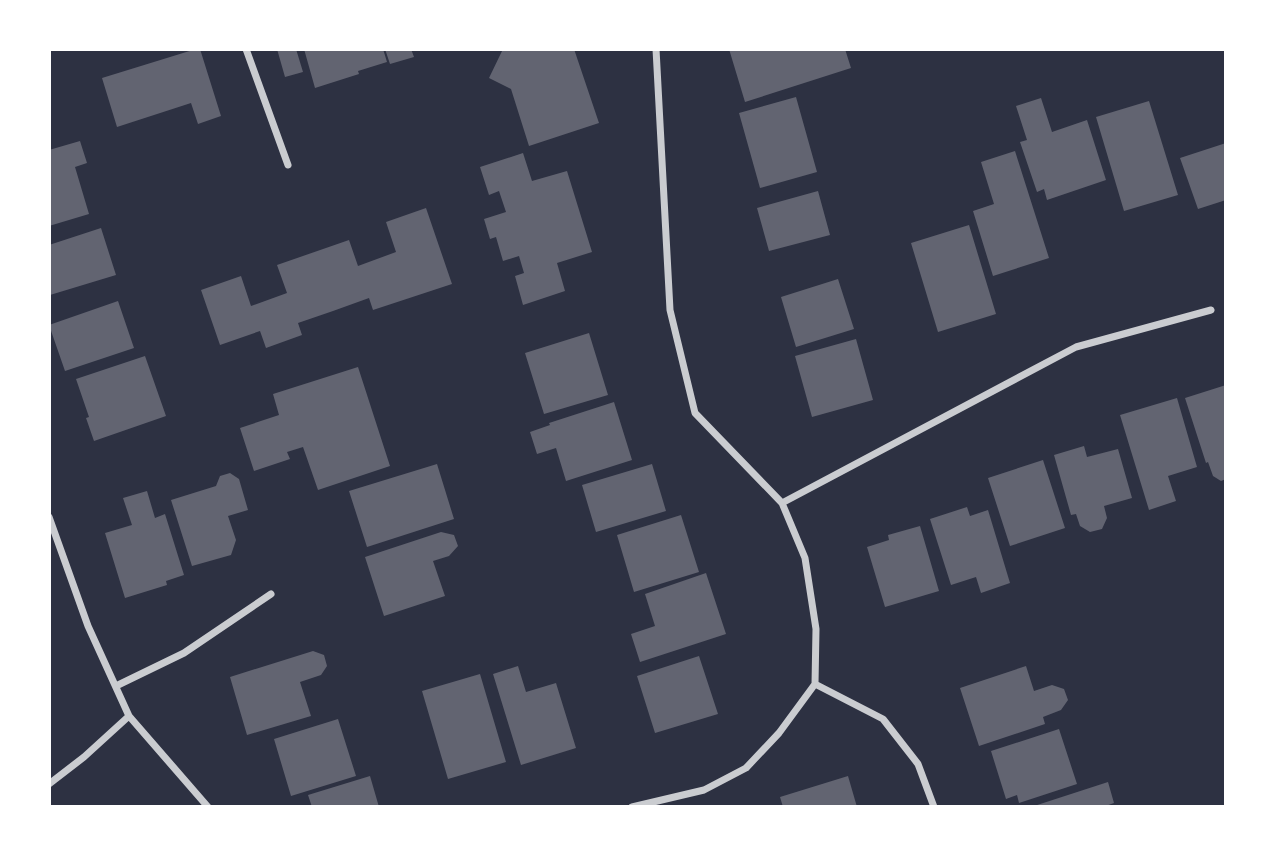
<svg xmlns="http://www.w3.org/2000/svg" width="1275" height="856" font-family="'IBM Plex Sans',sans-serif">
	<rect width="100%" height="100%" fill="#2d3142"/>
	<path fill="#626471" d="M196,49h4l21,67 -23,8 -7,-21 -74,24 -15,-49z
		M277,49h19l7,23 -18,5z
		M304,49h79l4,13 -29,9 1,3 -44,14z
		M385,49h26l3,8 -24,7z
		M503,49h71l25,74 -70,23 -18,-57 -22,-11z
		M729,49h116l6,19 -106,34z
		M796,97l21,75 -57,16 -21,-75z
		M1041,98l11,34 35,-12 19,60 -59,20 -3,-11 -7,3 -17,-50 7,-2 -11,-34z
		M1149,101l29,94 -54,16 -28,-94z
		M80,141l7,22 -12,4 14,47 -40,12v-76z
		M1226,143v57l-28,9 -18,-51z
		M1015,151l34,107 -56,18 -20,-65 21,-7 -13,-42z
		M523,153l9,28 35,-10 25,81 -35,11 8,28 -42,14 -8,-29 9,-3 -5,-17 -16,5 -7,-24 -6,2 -6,-20 22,-7 -7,-21 -10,4 -9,-28z
		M818,191l12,44 -61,16 -12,-43z
		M426,208l26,76 -79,26 -4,-12 -36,13 -35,12 4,12 -36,13 -6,-17 -40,14 -19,-55 40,-14 10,30 36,-13 -10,-28 72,-25 9,26 38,-14 -10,-30z
		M969,225l27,89 -58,18 -27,-89z
		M101,228l15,47 -66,20 -1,-50z
		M838,279l16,50 -58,18 -15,-50z
		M118,301l16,47 -69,23 -16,-46z
		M589,333l19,62 -64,19 -19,-61z
		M856,339l17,61 -61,17 -17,-61z
		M145,356l21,60 -72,25 -8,-23 3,-1 -13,-38z
		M358,367l32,99 -72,24 -15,-43 -16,5 3,7 -36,12 -14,-43 39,-13 -6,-21z
		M1226,385v94l-5,2 -8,-5 -5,-14 -2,1 -21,-65z
		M1177,398l20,69 -29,9 8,25 -27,9 -29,-95z
		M614,402l18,58 -66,21 -10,-33 -19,6 -7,-22 20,-7 -1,-2z
		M1084,446l3,11 31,-8 14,49 -28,8 3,12 -5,11 -12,3 -10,-6 -4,-12 -5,1 -17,-60z
		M1043,460l22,68 -55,18 -22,-68z
		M437,464l17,55 -87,28 -18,-56z
		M652,464l14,47 -70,21 -14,-47z
		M230,473l9,6 9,31 -20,6 8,24 -5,15 -39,11 -21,-66 45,-14 4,-10z
		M147,491l8,27 10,-4 19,61 -18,6 1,4 -42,13 -20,-65 27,-8 -9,-27z
		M967,507l3,9 18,-6 22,73 -29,10 -5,-16 -25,8 -21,-66z
		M681,515l18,57 -65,20 -17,-57z
		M920,526l19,65 -54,16 -18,-60 22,-7 -1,-5z
		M441,532l13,3 4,11 -9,10 -16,5 12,35 -61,20 -19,-59z
		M706,573l20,61 -86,28 -9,-28 24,-8 -10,-32z
		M313,651l11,4 3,11 -6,9 -21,7 11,34 -64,19 -17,-58z
		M699,656l19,58 -63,19 -18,-57z
		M518,666l8,26 30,-9 20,65 -55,17 -28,-91z
		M1026,666l8,25 18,-6 12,4 4,11 -7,10 -18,7 2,7 -66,22 -19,-58z
		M480,674l26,88 -58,17 -26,-88z
		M338,719l18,57 -65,20 -17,-57z
		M1059,729l18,55 -58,19 -2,-8 -11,4 -15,-48z
		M370,776l9,31h-67l-4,-12z
		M848,776l9,31h-74l-3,-10z
		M1108,782l6,21 -11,4h-72z"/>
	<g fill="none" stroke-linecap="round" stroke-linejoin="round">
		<path stroke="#caccd0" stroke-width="7" d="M246,49l42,116
			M782,503l294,-156 135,-37
			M49,517l39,109 41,90 79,91
			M815,684l68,35 35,45 16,43
			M116,686l68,-33 87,-59
			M49,784l35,-27 45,-41
			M632,807l72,-17 42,-22 33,-35 36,-49 1,-55 -11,-71 -23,-55 -87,-90 -25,-103 -14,-261"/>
	</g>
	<rect width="1275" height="856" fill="none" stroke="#ffffff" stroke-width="102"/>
</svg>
